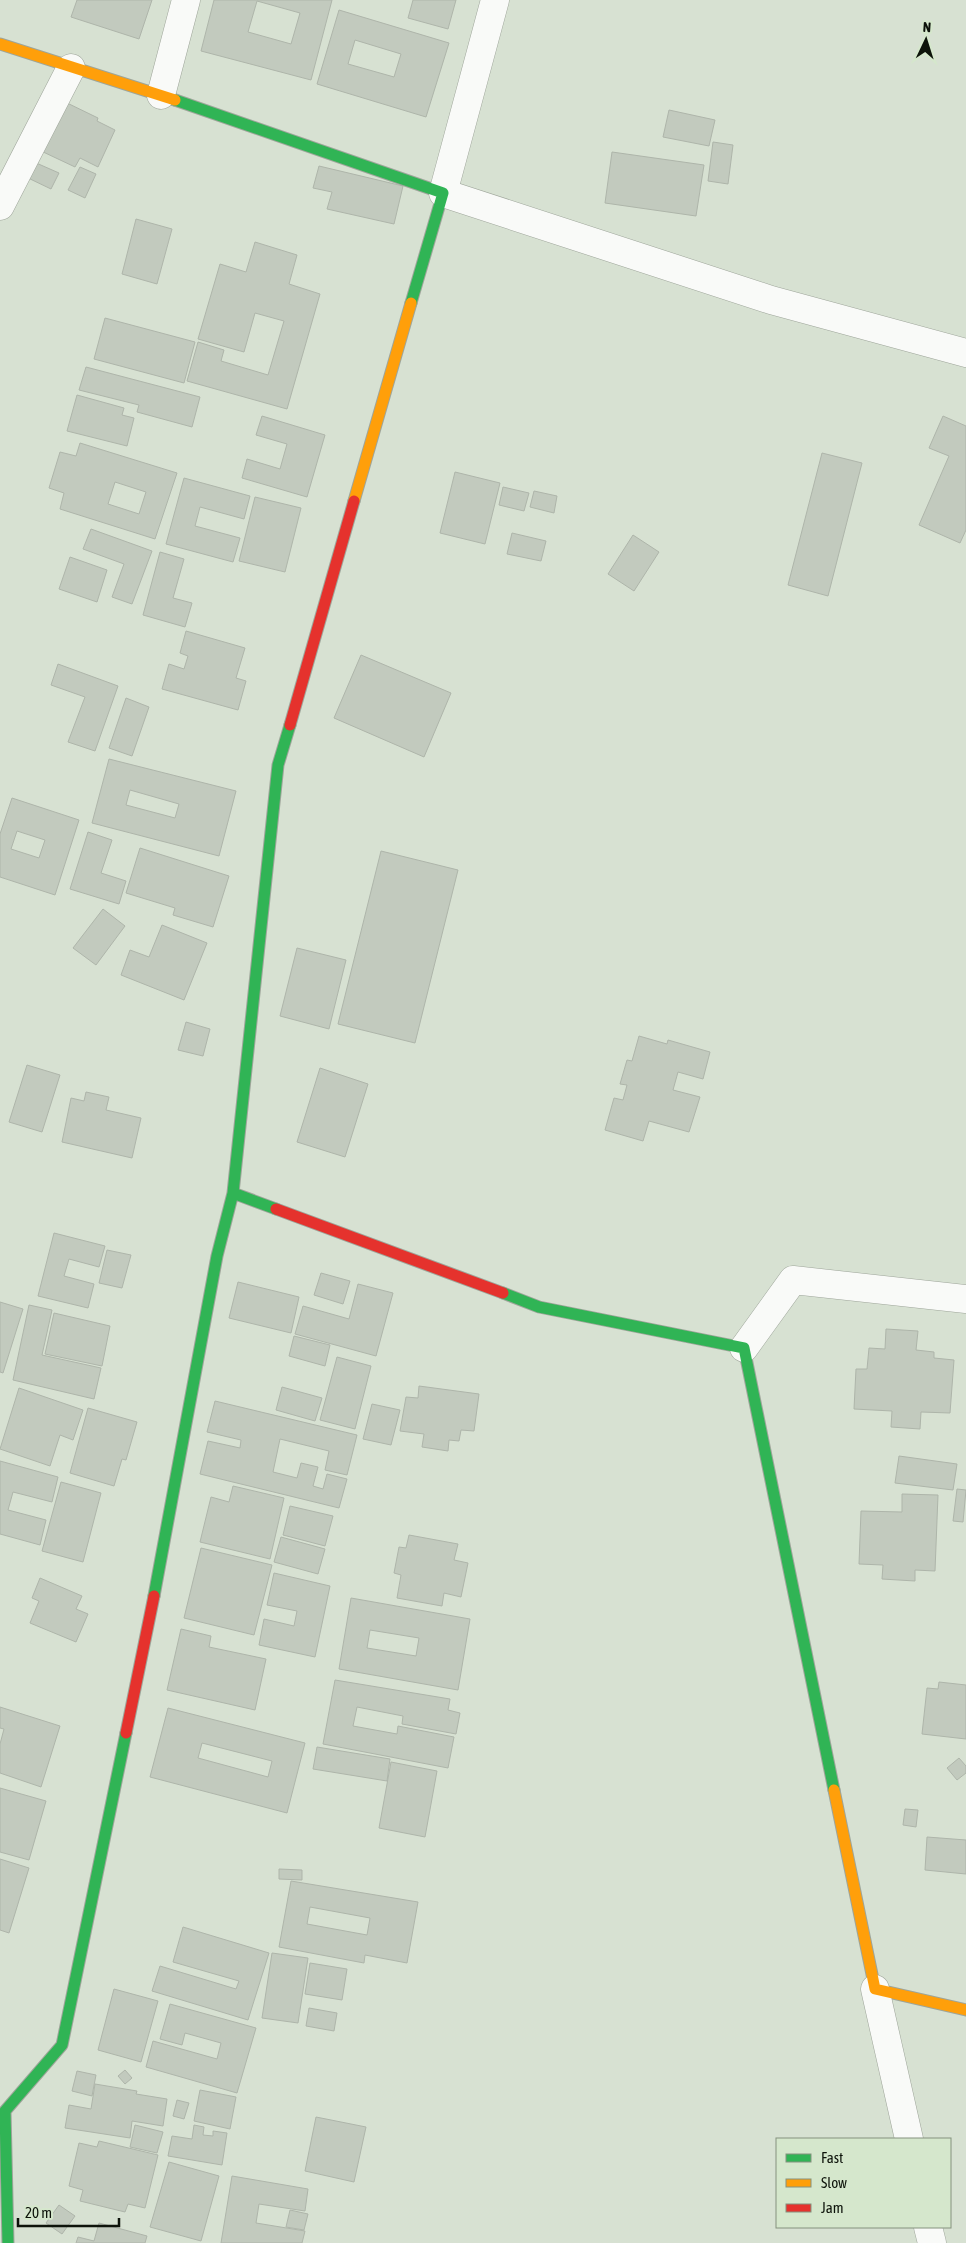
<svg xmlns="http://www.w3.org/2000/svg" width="966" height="2243" font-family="'Asap Condensed',sans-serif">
	<rect width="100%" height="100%" fill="#d7e1d2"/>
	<path fill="#c2cabe" stroke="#aeb5aa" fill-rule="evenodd" d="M77,0h75l-13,39 -68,-22z
		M214,0h118l-21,80 -110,-29zM257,1l43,12 -9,31 -43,-12z
		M413,0h43l-8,29 -40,-11z
		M339,10l110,33 -23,74 -109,-33zM355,40l46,14 -7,23 -46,-13z
		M63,101l35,17 -1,3 18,9 -17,37 -18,-9 -5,9 -36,-17z
		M669,110l46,10 -6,26 -46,-9z
		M713,142l20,3 -5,39 -20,-3z
		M612,152l92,13 -8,51 -91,-13z
		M34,162l25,11 -8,16 -25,-12z
		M319,166l84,20 -9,38 -67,-15 5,-17 -19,-4z
		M80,167l16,7 -11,24 -17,-8z
		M136,219l36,10 -15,55 -35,-10z
		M255,242l42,13 -8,29 31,10 -33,115 -100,-28 11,-39 26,8 -3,11 47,14 16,-54 -29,-8 -11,39 -46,-13 22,-75 26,8z
		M105,318l90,24 -11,41 -90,-24z
		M86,367l114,30 -8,30 -55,-15 2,-7 -60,-15z
		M77,395l47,13 -2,7 12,3 -7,28 -60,-15z
		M262,416l63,19 -18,62 -65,-19 5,-19 33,10 7,-25 -31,-9z
		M943,416l23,10v104l-6,13 -41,-18 30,-69 -20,-8z
		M80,443l97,30 -22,66 -95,-30 4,-16 -15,-5 11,-36 16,4zM115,482l31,10 -7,22 -31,-10z
		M822,453l40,10 -34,133 -40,-11z
		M455,472l45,11 -15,61 -45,-11z
		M184,478l66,18 -6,23 -44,-12 -5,19 45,12 -7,24 -67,-18z
		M503,487l26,6 -5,18 -25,-6z
		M534,491l23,5 -3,17 -24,-6z
		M255,497l46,11 -16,64 -46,-11z
		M91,529l61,22 -20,53 -20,-7 12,-33 -41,-15z
		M512,533l34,8 -5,20 -34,-7z
		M633,535l26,17 -25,39 -26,-17z
		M160,552l24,7 -11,39 19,5 -7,24 -42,-12z
		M70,557l37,13 -10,32 -38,-13z
		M186,631l59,17 -9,30 10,3 -8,29 -76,-21 7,-25 15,5 4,-13 -8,-3z
		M361,655l90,38 -27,64 -90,-39z
		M58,664l60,22 -23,65 -27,-9 17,-45 -34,-12z
		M126,698l23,9 -17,49 -23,-8z
		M109,759l127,32 -17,65 -127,-33zM130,790l49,14 -4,14 -49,-13z
		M12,798l67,22 -24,75 -55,-18v-43zM17,831l28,9 -6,18 -28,-9z
		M88,832l24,8 -11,33 25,8 -7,23 -49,-15z
		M140,848l89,28 -16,51 -40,-12 2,-7 -49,-15z
		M381,851l77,19 -43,173 -77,-19z
		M103,909l22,17 -29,39 -23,-17z
		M162,925l45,18 -23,57 -63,-25 9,-25 19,7z
		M297,948l49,12 -17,69 -49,-13z
		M186,1022l24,7 -7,27 -25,-6z
		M639,1036l28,8 1,-4 42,12 -7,27 -25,-7 -5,18 27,7 -11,35 -40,-11 -6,20 -38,-11 9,-32 9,2 4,-15 -7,-1 7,-24 5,1z
		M27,1065l33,10 -18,57 -33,-10z
		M320,1068l48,16 -23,73 -48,-15z
		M86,1092l23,5 -3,13 35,8 -9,40 -70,-16 9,-44 13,3z
		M54,1233l51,13 -6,21 -30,-8 -5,17 30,8 -6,24 -50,-12z
		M107,1250l24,5 -9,33 -23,-5z
		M321,1273l29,8 -7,23 -29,-9z
		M238,1282l61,15 -8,36 -62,-15z
		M358,1284l35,9 -17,63 -81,-22 8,-28 46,13z
		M0,1302l23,7 -20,64 -3,-1z
		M29,1305l23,5 -10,45 59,13 -7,31 -81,-19z
		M54,1313l56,13 -8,40 -57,-12z
		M886,1329l32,2 -2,19 18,2v6l20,2 -4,53 -29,-1 -1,17 -29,-2 1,-16 -38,-2 2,-40h11l2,-21 16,1z
		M294,1336l36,9 -5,21 -36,-10z
		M337,1357l34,9 -16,63 -35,-9z
		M419,1386l60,8 -5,37 -13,-1 -2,11 -10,-1 -1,11 -26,-4 2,-13 -24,-3 6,-34 12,1z
		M282,1387l40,11 -7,23 -39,-11z
		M19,1388l64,22 -10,30 -13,-5 -10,31 -50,-17z
		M215,1401l142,34 -10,40 -22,-5 4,-19 -49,-12 -7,33 24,6 4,-15 17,4 -5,19 10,3 4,-15 20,5 -8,29 -139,-34 8,-33 32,7 1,-8 -34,-8z
		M372,1404l28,6 -9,35 -28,-6z
		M88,1408l49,14 -11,38 -4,-1 -8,27 -44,-13z
		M899,1456l58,8 -4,26 -58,-7z
		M0,1461l58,16 -6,25 -39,-10 -5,18 38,10 -6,25 -40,-11z
		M61,1482l40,11 -18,69 -41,-11z
		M233,1486l51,12 -14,61 -70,-17 11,-45 18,5z
		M957,1489l9,1 -3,32 -10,-1z
		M902,1494l36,1 -3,76 -20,-1v11l-33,-2 1,-14 -24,-1 2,-53 41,1z
		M290,1506l43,10 -8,30 -42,-11z
		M409,1535l49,9 -4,16 14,3 -7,34 -17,-4 -2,13 -45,-8 4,-23 -7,-2 5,-26 7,1z
		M281,1537l44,12 -7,25 -44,-12z
		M201,1548l71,17 -18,70 -70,-17z
		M274,1573l56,13 -15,71 -56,-12 5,-26 30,7 3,-15 -30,-6z
		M40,1578l42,18 -6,13 12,5 -12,28 -46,-19 9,-22 -7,-3z
		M351,1598l119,21 -12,71 -119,-21zM370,1630l49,8 -3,18 -49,-8z
		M181,1629l30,7 -2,11 57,12 -11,51 -88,-20z
		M335,1680l115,19 -2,11 12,3 -4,21 -54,-10 1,-8 -46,-9 -4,19 44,8 1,-8 56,11 -6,31 -125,-24z
		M939,1682l27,3v54l-44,-5 5,-46 11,1z
		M0,1707l60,19 -19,61 -41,-14v-29l4,-15 -4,-1z
		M168,1708l137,35 -18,70 -137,-36zM202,1743l70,18 -4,16 -70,-19z
		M317,1747l73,12 -3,22 -74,-12z
		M959,1758l7,8v7l-9,7 -10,-12z
		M391,1762l46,9 -12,66 -46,-9z
		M0,1788l46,13 -17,59 -29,-8z
		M905,1809l13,1 -2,17 -13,-2z
		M927,1837l39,3v34l-41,-4z
		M0,1859l29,9 -20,65 -9,-3z
		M279,1869l23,1v10l-23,-1z
		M291,1881l127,21 -11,61 -42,-8 -1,8 -85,-16zM310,1907l60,11 -3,17 -60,-11z
		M183,1927l86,26 -21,67 -96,-29 8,-25 76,23 3,-8 -66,-19z
		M272,1953l36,5 -10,65 -36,-5z
		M310,1963l37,6 -5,31 -37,-6z
		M114,1989l44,12 -17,61 -43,-12z
		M170,2004l86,24 -19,65 -91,-26 7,-26 64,18 4,-16 -36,-10 -3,12 -22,-6z
		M309,2008l28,5 -3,18 -28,-5z
		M125,2070l7,8 -7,6 -7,-8z
		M77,2071l19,4 -4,21 -20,-5z
		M95,2084l42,7 -1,3 31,5 -4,27 -31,-5 -2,17 -65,-10 4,-23 22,4z
		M200,2090l36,7 -6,32 -36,-8z
		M177,2100l12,3 -5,16 -11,-3z
		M316,2117l50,10 -12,55 -49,-11z
		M135,2125l28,7 -6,21 -27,-6z
		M194,2125l10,2 -1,8 10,1v-5l14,2 -5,32 -54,-9 4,-20 20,3z
		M99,2141l59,14 -13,53 -17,-4 -3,8 -45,-11 3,-11 -14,-4 10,-43 18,4z
		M169,2162l50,14 -18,65 -51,-14z
		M232,2176l76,13 -3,22 -46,-7 -3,19 49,8 -3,12h-81z
		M59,2205l16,11 -13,18 -16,-11z
		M290,2210l18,4 -4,16 -18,-3z
		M99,2223l48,13 -2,7h-69l2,-6 16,4z"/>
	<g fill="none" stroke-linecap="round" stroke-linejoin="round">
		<g stroke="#9ea59a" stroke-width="29">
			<path id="street" d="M495,0l-52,193 328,107 195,53
				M161,95l25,-95
				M0,206l71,-138
				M744,1348l49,-68 173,19
				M875,1989l34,150
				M928,2227l4,16"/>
		</g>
		<g stroke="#9ea59a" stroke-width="13">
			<path id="fast" d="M175,100l268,93 -32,110
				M276,1209l-43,-16 45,-428 12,-40
				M503,1293l36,14 205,41 90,442
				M154,1596l63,-340 16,-63
				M8,2243l-3,-132 57,-66 64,-312"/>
		</g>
		<g stroke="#9ea59a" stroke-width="13">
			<path id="slow" d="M0,44l175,56
				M354,501l57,-198
				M834,1790l41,199 91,21"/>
		</g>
		<g stroke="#9ea59a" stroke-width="13">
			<path id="jam" d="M290,725l64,-224
				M276,1209l227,84
				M126,1733l28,-137"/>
		</g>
		<use href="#street" stroke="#f9faf8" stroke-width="28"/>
		<use href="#fast" stroke="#30b455" stroke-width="11"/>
		<use href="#slow" stroke="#ff9f0a" stroke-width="11"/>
		<use href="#jam" stroke="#e5322d" stroke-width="11"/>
	</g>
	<rect x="776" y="2138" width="175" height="90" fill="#d5e7cc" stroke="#85927e"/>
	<rect x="786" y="2154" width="25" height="8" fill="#30b455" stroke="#85927e"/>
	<text x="821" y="2163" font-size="15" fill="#0d130a">Fast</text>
	<rect x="786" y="2179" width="25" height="8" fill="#ff9f0a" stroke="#85927e"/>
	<text x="821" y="2188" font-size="15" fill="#0d130a">Slow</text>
	<rect x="786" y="2204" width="25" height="8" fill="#e5322d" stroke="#85927e"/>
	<text x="821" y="2213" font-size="15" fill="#0d130a">Jam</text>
	<g transform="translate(926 40) rotate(4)" stroke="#d5e7cc" stroke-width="4" paint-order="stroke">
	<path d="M0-4L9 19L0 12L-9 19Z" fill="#0d130a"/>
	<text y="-8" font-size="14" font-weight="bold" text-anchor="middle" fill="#0d130a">N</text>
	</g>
	<path d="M18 2218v8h101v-8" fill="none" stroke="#0d130a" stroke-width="2.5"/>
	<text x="25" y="2218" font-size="15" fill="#0d130a" stroke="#d5e7cc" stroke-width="4" paint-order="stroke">20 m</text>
</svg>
